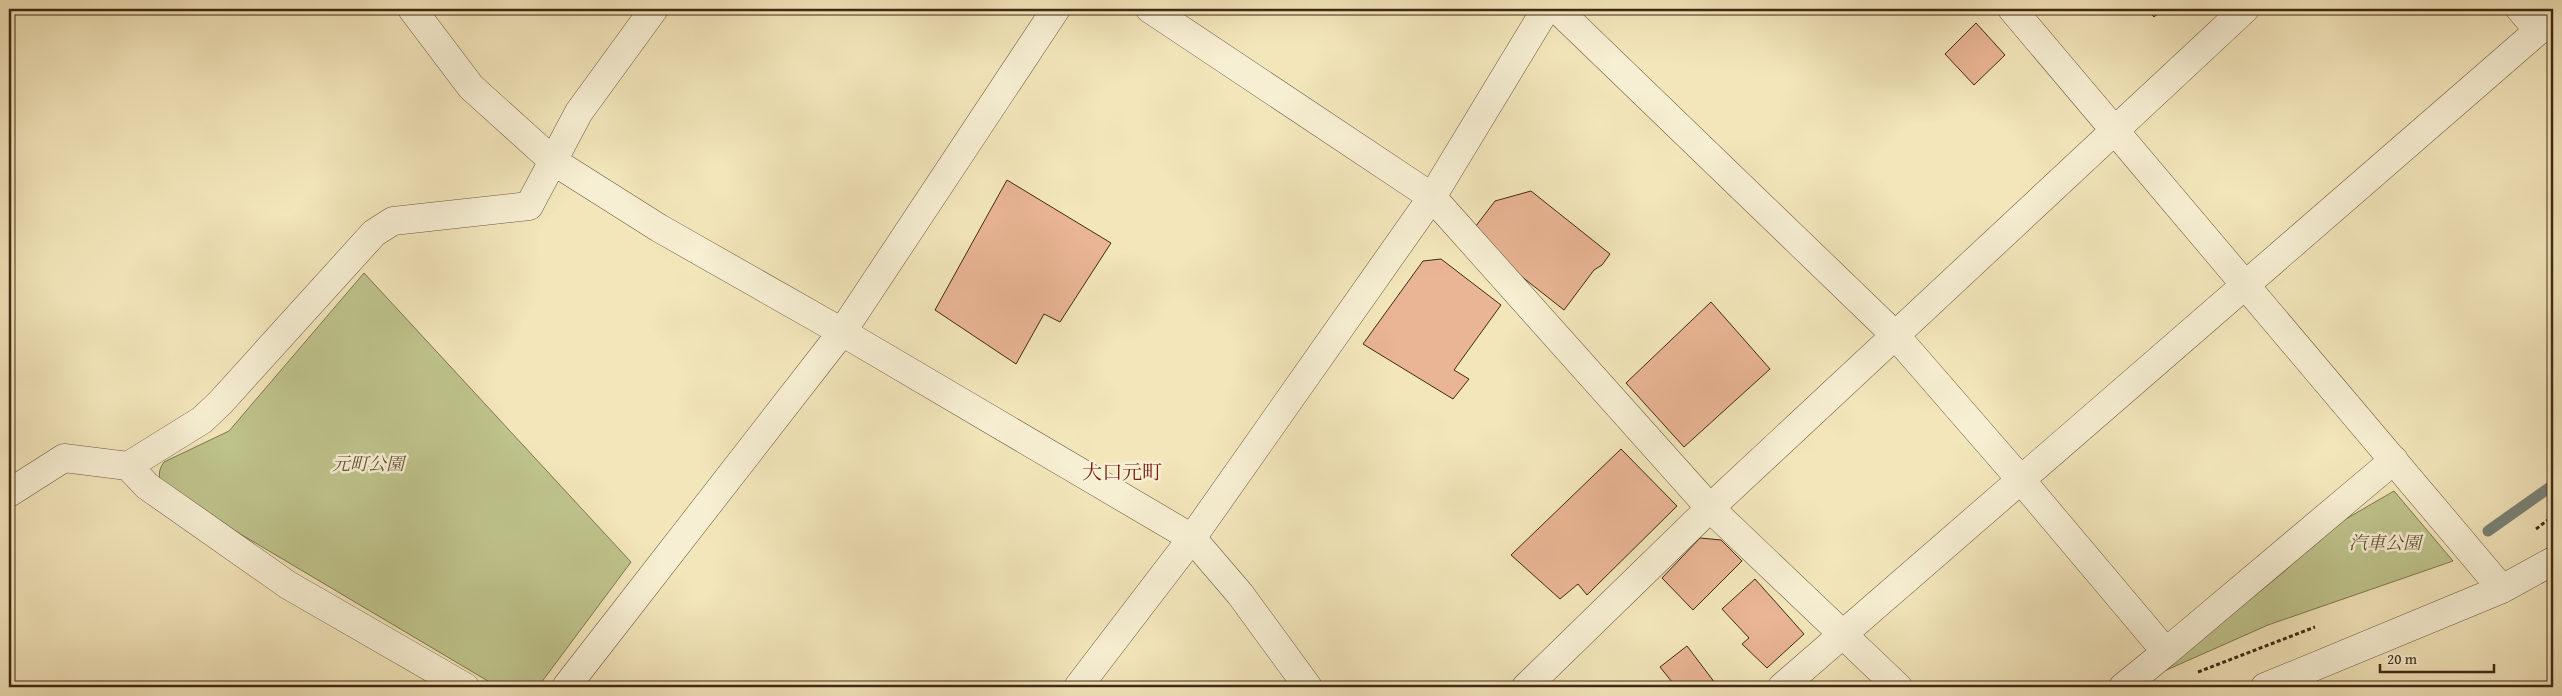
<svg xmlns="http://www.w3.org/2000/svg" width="2562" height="696" font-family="'Gentium Book Plus','Noto Serif JP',serif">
	<rect width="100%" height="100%" fill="#f3e6bb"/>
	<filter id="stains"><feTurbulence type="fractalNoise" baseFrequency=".004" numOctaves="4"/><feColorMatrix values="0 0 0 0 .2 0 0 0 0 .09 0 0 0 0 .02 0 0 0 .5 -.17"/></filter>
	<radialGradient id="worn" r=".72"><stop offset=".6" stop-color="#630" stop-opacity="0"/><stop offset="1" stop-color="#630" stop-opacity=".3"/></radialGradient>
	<path fill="#bfc48d" stroke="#807651" d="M364,273l267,289 -93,125h-40l-335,-199c-4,-10 -6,-16 1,-26l65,-31z
		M2394,491l59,70 -185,64 -106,47 125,-103 40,-39z"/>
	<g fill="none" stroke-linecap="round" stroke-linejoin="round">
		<path stroke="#798278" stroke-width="11" d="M2488,531l65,-46"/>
	</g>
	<path fill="#e9b594" stroke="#402915" d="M2147,9h16l-9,8z
		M1976,23l29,32 -31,30 -29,-31z
		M1007,180l104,63 -51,79 -16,-8 -28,50 -81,-54z
		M1531,191l79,63 -8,11 -8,5 -30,40 -95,-75 26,-34z
		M1441,259l60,46 -47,65 15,9 -16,20 -90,-55 60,-83z
		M1711,302l59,67 -86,78 -58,-64z
		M1621,449l56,57 -90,89 -9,-11 -18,15 -49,-44z
		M1700,538l21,2 21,21 -49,49 -31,-32z
		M1755,579l49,55 -37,34 -25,-24 7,-6 -27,-29z
		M1687,646l31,41h-42l-16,-20z"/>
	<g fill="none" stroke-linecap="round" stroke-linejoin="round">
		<g stroke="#6d583e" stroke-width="29">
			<path id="minor" d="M412,9l59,78 82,74 106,67 183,104 350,206 48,56 68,93
				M1150,9l282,188 278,311 188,179
				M1557,9l338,326 126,145 145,172 -43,35
				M2012,9l490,580
				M2520,9l19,22
				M128,466l19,20 141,99 177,102
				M9,493l55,-35 64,8 74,-46 18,-17 154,-170 19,-12 136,-15 50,-94 75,-103
				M2166,652l228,-192
				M566,687l276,-355 214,-323
				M1078,687l114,-149 240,-341 114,-188
				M1526,687l184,-179 535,-499
				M1782,687l771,-669
				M2265,687l237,-98 51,-28"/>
		</g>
		<path stroke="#402915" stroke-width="3" stroke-dasharray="4 2.5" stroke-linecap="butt" d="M2536,529l17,-13
			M2198,672l117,-45"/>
		<use href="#minor" stroke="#f7efd3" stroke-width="28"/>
	</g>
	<g text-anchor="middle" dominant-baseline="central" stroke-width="5" stroke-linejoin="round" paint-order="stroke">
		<g font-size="18" font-style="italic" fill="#605033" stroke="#f7efd3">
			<text x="368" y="463">元町公園</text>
			<text x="2385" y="542">汽車公園</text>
		</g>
		<g font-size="20" fill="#7a1f14" stroke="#f7efd3">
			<text x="1122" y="471">大口元町</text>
		</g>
	</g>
	<rect width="2562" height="696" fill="none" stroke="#f3e6bb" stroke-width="30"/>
	<rect x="10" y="10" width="2542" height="676" fill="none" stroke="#402915" stroke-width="2.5"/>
	<rect x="15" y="15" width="2532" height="666" fill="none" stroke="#402915"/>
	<path d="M2380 664v8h114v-8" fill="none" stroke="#402915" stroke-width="2.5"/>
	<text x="2387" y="664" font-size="15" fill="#402915" stroke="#f7efd3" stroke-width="4" paint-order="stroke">20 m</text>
	<rect width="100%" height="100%" filter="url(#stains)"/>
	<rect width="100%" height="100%" fill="url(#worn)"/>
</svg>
